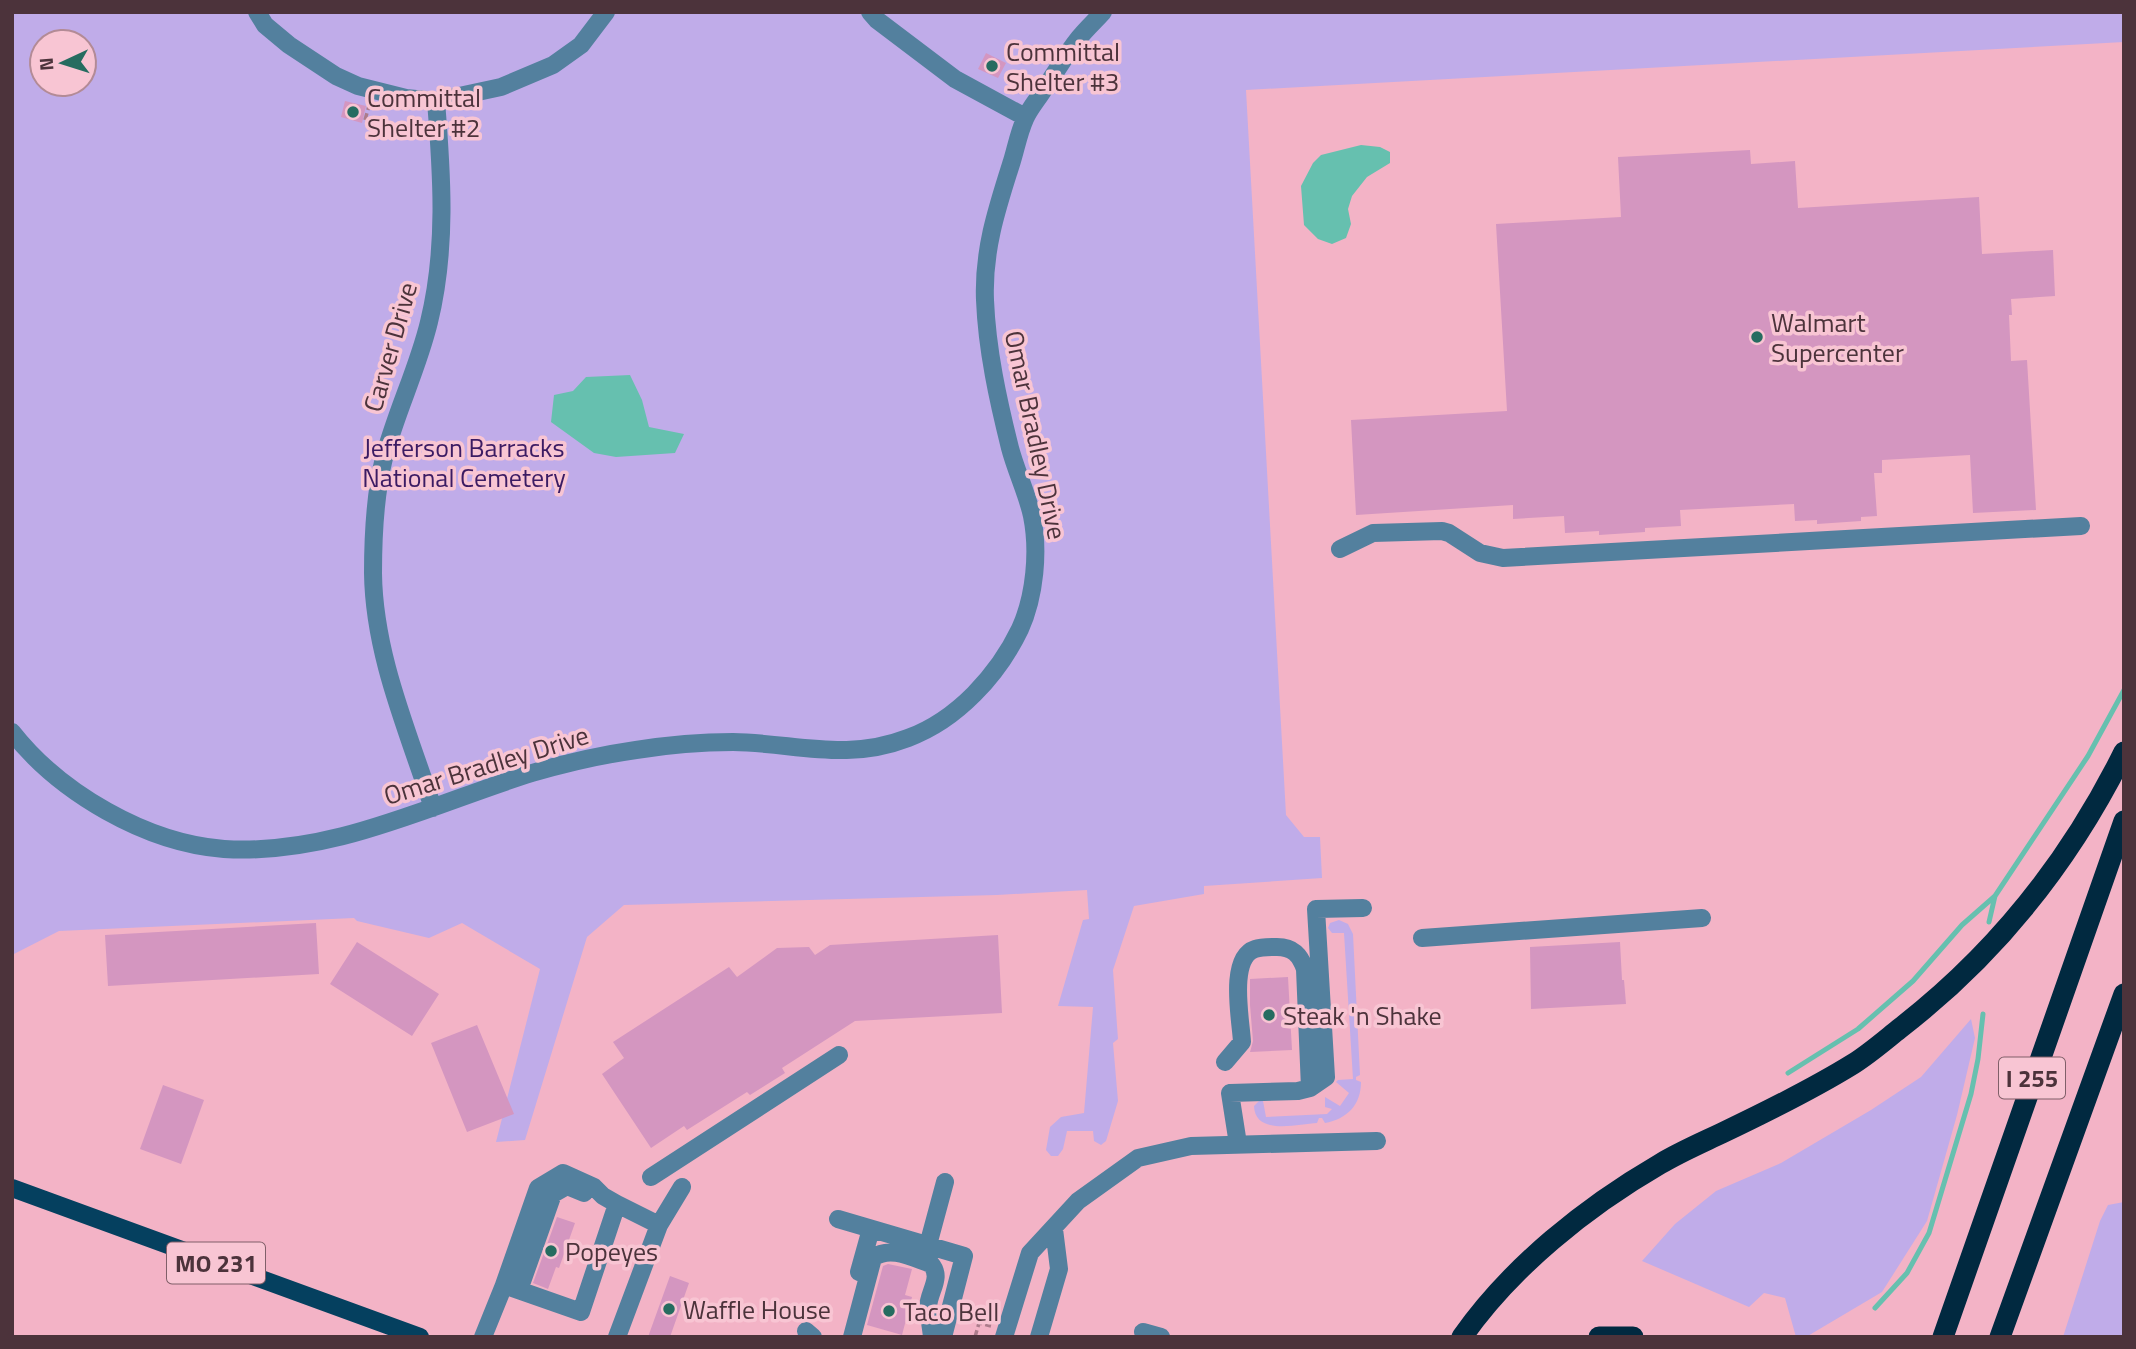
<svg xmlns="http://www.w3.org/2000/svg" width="2136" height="1349" font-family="'Titillium Web',sans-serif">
	<rect width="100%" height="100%" fill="#f3b3c6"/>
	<path fill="#c0ace9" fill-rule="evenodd" d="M12,12h2112v30l-878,48 40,725 18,22h16l2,41 -118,8v8l-70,12 -21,64 5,69 -5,4 5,58 -12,40 -5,4 -7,-4 -1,-10h-26l-4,18 -5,7h-7l-5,-6 4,-23 11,-10 23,-4 9,-106 -35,-1 25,-86 6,-1 -2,-29 -90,5 -373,10 -37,32 -62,203 -29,2 44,-173 -78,-46 -33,15 -72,-17 -3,-3 -295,13 -47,24zM42,42h42v42h-42z
		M1339,920l9,4 5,10 7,141 -4,2v3l5,2c0,23 -14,37 -36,41l-3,-5h-3l-2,5c-19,1 -62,13 -63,-17l5,-5h4l3,16 61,-3 5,-5 -7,-2v-10l15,9 9,-13 -13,-11 2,-2 15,-1 -9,-146h-12l-4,-5 2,-5z
		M1971,1019l4,19 -18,77 -30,106 -45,71 -76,45h-10l-11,-39 -21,-5 -15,14 -107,-46 33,-37 41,-33 65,-28 90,-53 50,-33z
		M2124,1202v135h-61l37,-116 8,-16z"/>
	<path fill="#66c0af" d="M1361,145l19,2 10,5v11l-23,14 -15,19 -4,13 3,15 -5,14 -14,6 -14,-5 -14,-14 -3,-39 12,-23 8,-8z
		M630,375l12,25 7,27 35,7 -9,19 -59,4 -22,-4 -43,-31 3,-27 19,-4 13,-14z"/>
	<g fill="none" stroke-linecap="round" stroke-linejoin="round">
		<path stroke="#66c0af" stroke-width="5" d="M1989,922l6,-26 93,-140 36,-66
			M1788,1073l70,-44 55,-48 49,-56 33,-29
			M1875,1308l32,-35 22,-40 42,-139 7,-35 5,-45"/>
	</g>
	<path fill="#d496c0" d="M986,53l20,10 -8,15 -20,-9z
		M345,101l21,5 -4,17 -21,-6z
		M1750,150l1,14 44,-3 3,47 181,-11 3,57 71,-4 2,46 -44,3 1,16h-3l2,46 16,-1 9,150 -63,3 -3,-58 -88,5v13h-8l3,43 -16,1v4l-44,3v-4l-22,1 -1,-17 -114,6 1,16 -36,2v4l-46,3v-4l-34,2 -1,-17 -51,3v-14l-157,10 -5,-95 156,-9 -11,-187 125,-7 -3,-60z
		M316,923l3,51 -211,12 -3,-51z
		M998,935l4,78 -147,8 -73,47 3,5 -35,22 -3,-3 -60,38 -3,-4 -33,22 -49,-74 22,-16 -11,-16 116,-75 8,10 40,-29 32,-1 6,8 15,-10z
		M357,942l82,52 -27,42 -82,-52z
		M1620,942l2,38h2l2,24 -95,5 -1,-62z
		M1288,977l4,73 -42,2 3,-11 -3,-36v-26z
		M477,1025l37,89 -47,18 -36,-89z
		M163,1085l41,15 -23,64 -41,-15z
		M557,1217l18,6 -16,45 -3,-1 -8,22 -15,-6z
		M888,1264l24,5 -7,26 7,2 -10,38 -35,-10 16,-59z
		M670,1276l19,7 -19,54h-22z"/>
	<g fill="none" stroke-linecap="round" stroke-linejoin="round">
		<path stroke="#ac7c8b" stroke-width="3.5" stroke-dasharray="7 3.5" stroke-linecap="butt" d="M365,120l4,-14
			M975,1337l4,-14 12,3"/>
		<path stroke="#53809e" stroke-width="18" d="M257,12l8,13 24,20 47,31 22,10 48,12 30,3 65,-14 52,-22 28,-20 25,-33
			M870,12l7,8 78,59 70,38
			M1340,549l33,-16 69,-2 7,2 31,20 23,5 578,-32
			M12,732c48,61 134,111 212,117 108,7 208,-45 308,-76 34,-10 69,-18 104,-23 31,-5 66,-8 97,-8 63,1 113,20 175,-4 49,-18 90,-63 112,-109 15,-33 19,-78 12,-113 -5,-23 -16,-45 -22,-68 -12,-48 -23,-98 -25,-148 -2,-50 12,-92 27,-139 4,-13 7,-29 13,-42 4,-10 13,-20 19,-30 12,-17 22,-35 35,-51 7,-9 16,-17 24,-26
			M433,808c-25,-77 -59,-153 -60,-235 0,-37 2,-79 11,-115 12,-46 34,-90 45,-136 18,-73 13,-147 7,-221
			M1422,938l280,-20
			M1225,1062l17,-20c-1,-21 -14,-84 13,-93 6,-2 16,-2 22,-2 16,0 23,8 28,22l5,119
			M1238,1144l-8,-51 68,-2 12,-3 16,-11 -10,-168 47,-1
			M651,1177l188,-122
			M838,1219l126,37 -21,81
			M928,1245l17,-63
			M859,1272l12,-43
			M504,1285l34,-97 25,-15 31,14 9,9 14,8
			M519,1290l34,-96 14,-8 17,7
			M806,1331l7,6
			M1143,1332l18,5
			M483,1337l21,-52 77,27 36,-108 42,21
			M617,1337l42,-112 23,-38
			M852,1337l21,-79c17,-13 40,0 58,6 12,14 -3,28 -3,44 1,9 3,19 4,29
			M1004,1337l26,-84 48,-52 60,-43 53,-12 186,-5
			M1039,1337l20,-68 -5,-40"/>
		<path stroke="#05405f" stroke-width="18" d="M12,1188l408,149"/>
		<path stroke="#012940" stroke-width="21" d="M1462,1337c50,-71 124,-130 198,-173 20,-12 41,-21 62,-31 44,-21 89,-43 131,-69 16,-10 31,-23 46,-35 96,-74 171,-168 225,-277
			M1599,1337h34
			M1943,1337l181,-516
			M2000,1337l124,-343"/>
	</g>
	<g fill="#266c60" stroke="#f8c5d3" stroke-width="2.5">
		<circle cx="992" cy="66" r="7"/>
		<circle cx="353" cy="112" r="7"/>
		<circle cx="1757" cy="337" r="7"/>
		<circle cx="1269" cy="1015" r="7"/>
		<circle cx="551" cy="1251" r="7"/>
		<circle cx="669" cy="1309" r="7"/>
		<circle cx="889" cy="1311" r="7"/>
	</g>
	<g text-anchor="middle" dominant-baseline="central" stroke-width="7" stroke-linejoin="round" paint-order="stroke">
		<g fill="#f8c5d3" stroke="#805f69" stroke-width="2">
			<rect x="1999" y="1057.5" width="66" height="41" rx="5"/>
			<rect x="167" y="1242.5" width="98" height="41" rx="5"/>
		</g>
		<g font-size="24" font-weight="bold" fill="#4c333b">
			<text x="2032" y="1078">I 255</text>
			<text x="216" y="1263">MO 231</text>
		</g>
		<g font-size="26" fill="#4c333b" stroke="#f8c5d3" text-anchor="start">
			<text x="1006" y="51">Committal<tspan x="1006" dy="30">Shelter #3</tspan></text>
			<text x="367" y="97">Committal<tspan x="367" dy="30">Shelter #2</tspan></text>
			<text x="1771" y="322">Walmart<tspan x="1771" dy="30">Supercenter</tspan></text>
			<text x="1283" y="1015">Steak 'n Shake</text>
			<text x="565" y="1251">Popeyes</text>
			<text x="683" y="1309">Waffle House</text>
			<text x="903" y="1311">Taco Bell</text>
		</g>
		<g font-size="26" fill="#4c333b" stroke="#f8c5d3">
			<text transform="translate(390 347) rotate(-74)">Carver Drive</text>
			<text transform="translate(1036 435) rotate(78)">Omar Bradley Drive</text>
			<text transform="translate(486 765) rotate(-17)">Omar Bradley Drive</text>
		</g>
		<g font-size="26" fill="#3b1b63" stroke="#f8c5d3">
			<text x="464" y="447">Jefferson Barracks<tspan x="464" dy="30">National Cemetery</tspan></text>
		</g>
	</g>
	<rect width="2136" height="1349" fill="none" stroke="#4c333b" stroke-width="28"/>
	<g transform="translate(63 63) rotate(266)"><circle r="33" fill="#f8c5d3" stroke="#b38b96" stroke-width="2"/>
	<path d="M0-5L12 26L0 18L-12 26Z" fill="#266c60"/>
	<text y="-10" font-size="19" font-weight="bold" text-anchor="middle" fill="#4c333b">N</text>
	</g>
</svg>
